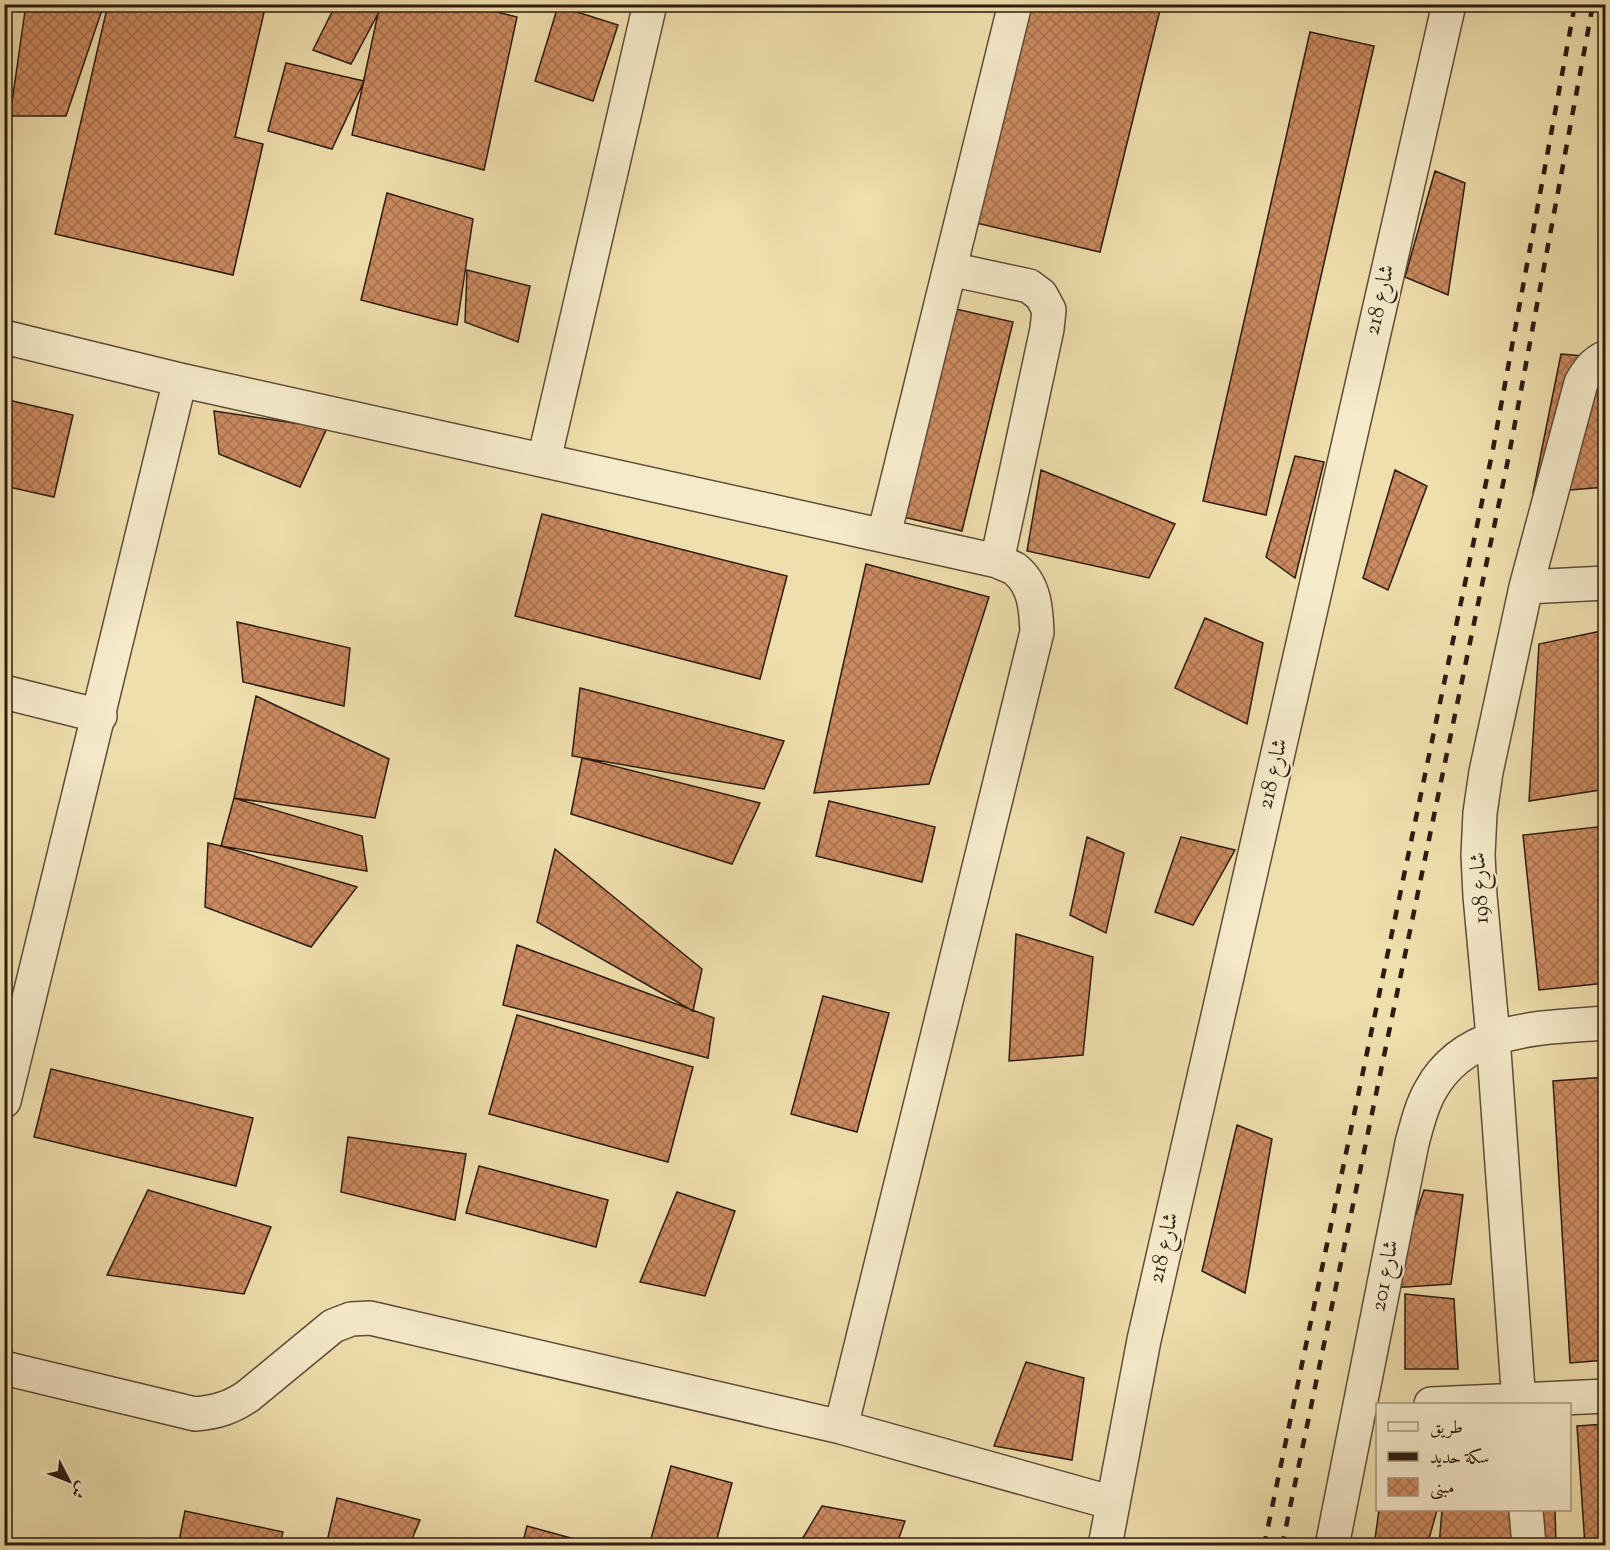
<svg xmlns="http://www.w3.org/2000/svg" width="1610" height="1550" font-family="'Sorts Mill Goudy',Amiri,serif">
	<defs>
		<pattern id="building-cross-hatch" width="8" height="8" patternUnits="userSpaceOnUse" patternTransform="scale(1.5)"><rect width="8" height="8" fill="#cb8a60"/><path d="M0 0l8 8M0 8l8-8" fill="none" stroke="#a5704e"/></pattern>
	</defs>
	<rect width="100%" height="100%" fill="#efdfad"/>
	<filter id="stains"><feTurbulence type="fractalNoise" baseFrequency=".00333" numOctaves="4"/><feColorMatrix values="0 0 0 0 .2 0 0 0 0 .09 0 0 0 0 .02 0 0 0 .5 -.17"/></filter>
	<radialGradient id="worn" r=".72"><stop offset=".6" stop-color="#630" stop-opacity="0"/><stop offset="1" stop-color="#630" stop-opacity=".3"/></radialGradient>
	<path fill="url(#building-cross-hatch)" stroke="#2d1b11" stroke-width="1.5" d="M26,4h78l-38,112h-56z
		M108,4h158l-31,133 28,7 -30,131 -178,-41z
		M336,4h17l26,8 -28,52 -38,-14z
		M380,4h85l52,13 -33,153 -132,-35z
		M1026,4h111l23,6 -60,242 -128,-30z
		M558,6l60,19 -25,76 -58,-20z
		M1310,32l64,14 -108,469 -63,-14z
		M286,63l78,18 -32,68 -64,-18z
		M1435,171l30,12 -17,112 -43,-18z
		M387,193l86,26 -16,106 -96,-25z
		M467,270l63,16 -12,56 -53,-20z
		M947,307l66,15 -51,209 -67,-16z
		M1561,354l45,4v129l-73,6z
		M4,399l69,16 -19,82 -50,-11z
		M214,411l113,17 -27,59 -81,-33z
		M1295,456l29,6 -29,116 -29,-21z
		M1041,470l134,54 -26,54 -122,-27z
		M1395,470l32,16 -39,104 -25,-12z
		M542,514l245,62 -27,103 -245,-63z
		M866,564l123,33 -60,187 -115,9z
		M1205,618l58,25 -16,81 -72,-36z
		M237,622l113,26 -6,58 -101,-24z
		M1606,630v159l-77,12 10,-157z
		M580,688l204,53 -20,48 -192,-33z
		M256,696l133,63 -14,59 -141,-20z
		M582,758l178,45 -28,61 -161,-50z
		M234,798l128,38 5,35 -146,-25z
		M829,801l106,26 -13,55 -106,-26z
		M1606,826v157l-67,7 -16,-155z
		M1087,837l37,16 -18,80 -36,-18z
		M1181,837l54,13 -42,75 -38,-13z
		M208,843l13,3 136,41 -46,60 -106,-40z
		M555,849l147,120 -9,42 -156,-89z
		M1016,934l77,23 -10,98 -74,6z
		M517,945l197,73 -6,40 -205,-53z
		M823,996l66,17 -32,119 -66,-18z
		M517,1015l176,52 -25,95 -179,-48z
		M51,1069l202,49 -17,68 -202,-49z
		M1606,1077v283l-36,3 -17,-282z
		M1237,1125l35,14 -27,154 -43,-22z
		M348,1137l118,17 -11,66 -114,-28z
		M479,1166l129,34 -12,47 -130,-34z
		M148,1190l123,37 -27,67 -137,-19z
		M1424,1190l39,5 -12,89 -60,4z
		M677,1192l58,19 -30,85 -65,-14z
		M1405,1294l49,5 4,70h-53z
		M1026,1362l58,16 -12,82 -78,-14z
		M1606,1424v122h-21l-8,-120z
		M671,1466l61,17 -17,63h-66z
		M337,1498l83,22 -11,26h-83z
		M822,1506l83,15 -9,25h-98z
		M1379,1510h58l-10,36h-53z
		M1442,1510h113l1,35 -117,1z
		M185,1511l98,21 -4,14h-101z
		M527,1526l73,20h-78z"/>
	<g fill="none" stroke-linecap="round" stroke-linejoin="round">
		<g stroke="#5e4c38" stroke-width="36">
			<path id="minor" d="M950,269l79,17 12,9 8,15 -2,19 -50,232
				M4,337l176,43 817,181c6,3 13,5 18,8 20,16 21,40 22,63l-196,795
				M544,460l106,-456
				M884,535l131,-531
				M1526,587l80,-4
				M4,692l96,24
				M4,1101l176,-721
				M4,1368l191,46c21,-2 36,-6 53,-18l85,-70 18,-7 19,-1 471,109 272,76
				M1431,1404l175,-8
				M1519,1404l-26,-367 -13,-141 -2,-41 2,-42 6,-41 40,-185 55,-204c6,-11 12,-20 25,-26
				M1526,1510l3,36
				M1105,1546l39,-206 305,-1336
				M1332,1546l80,-403c5,-18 9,-36 18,-52 35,-65 111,-63 176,-68"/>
		</g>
		<use href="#minor" stroke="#f5eaca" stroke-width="33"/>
		<path stroke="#2d1b11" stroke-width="4.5" stroke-dasharray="10 10" stroke-linecap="butt" d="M1264,1546l229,-1097 82,-445
			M1282,1546l227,-1091 84,-451"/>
	</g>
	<g text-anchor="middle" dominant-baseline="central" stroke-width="4.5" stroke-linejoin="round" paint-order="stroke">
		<g font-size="22" fill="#2d1b11" stroke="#f5eaca">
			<text transform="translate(1381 300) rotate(-77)">شارع 218</text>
			<text transform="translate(1274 774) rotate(-77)">شارع 218</text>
			<text transform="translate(1481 888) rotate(-93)">شارع 198</text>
			<text transform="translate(1165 1248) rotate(-77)">شارع 218</text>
			<text transform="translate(1386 1276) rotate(-79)">شارع 201</text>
		</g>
	</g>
	<rect width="1610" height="1550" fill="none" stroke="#efdfad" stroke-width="24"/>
	<rect x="6" y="6" width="1598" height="1538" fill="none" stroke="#2d1b11" stroke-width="3"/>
	<rect x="12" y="12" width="1586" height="1526" fill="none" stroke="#2d1b11" stroke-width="1.5"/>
	<rect x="1376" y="1403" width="195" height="108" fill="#f5eaca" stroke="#a59780" stroke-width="1.5"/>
	<rect x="1388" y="1422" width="30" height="9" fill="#f5eaca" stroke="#a59780" stroke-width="1.5"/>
	<text x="1430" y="1433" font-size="18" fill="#2d1b11">طريق</text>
	<rect x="1388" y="1452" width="30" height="9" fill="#2d1b11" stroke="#a59780" stroke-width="1.5"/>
	<text x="1430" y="1463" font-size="18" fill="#2d1b11">سكة حديد</text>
	<rect x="1388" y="1478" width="30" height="18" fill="url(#building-cross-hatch)" stroke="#a59780" stroke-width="1.5"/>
	<text x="1430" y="1493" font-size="18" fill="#2d1b11">مبنى</text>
	<g transform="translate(69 1481) rotate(132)" stroke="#f5eaca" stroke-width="4.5" paint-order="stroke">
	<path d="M0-4.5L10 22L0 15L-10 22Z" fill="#2d1b11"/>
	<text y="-9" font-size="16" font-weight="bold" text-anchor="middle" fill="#2d1b11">ش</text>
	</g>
	<rect width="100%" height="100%" filter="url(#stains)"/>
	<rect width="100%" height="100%" fill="url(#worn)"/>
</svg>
